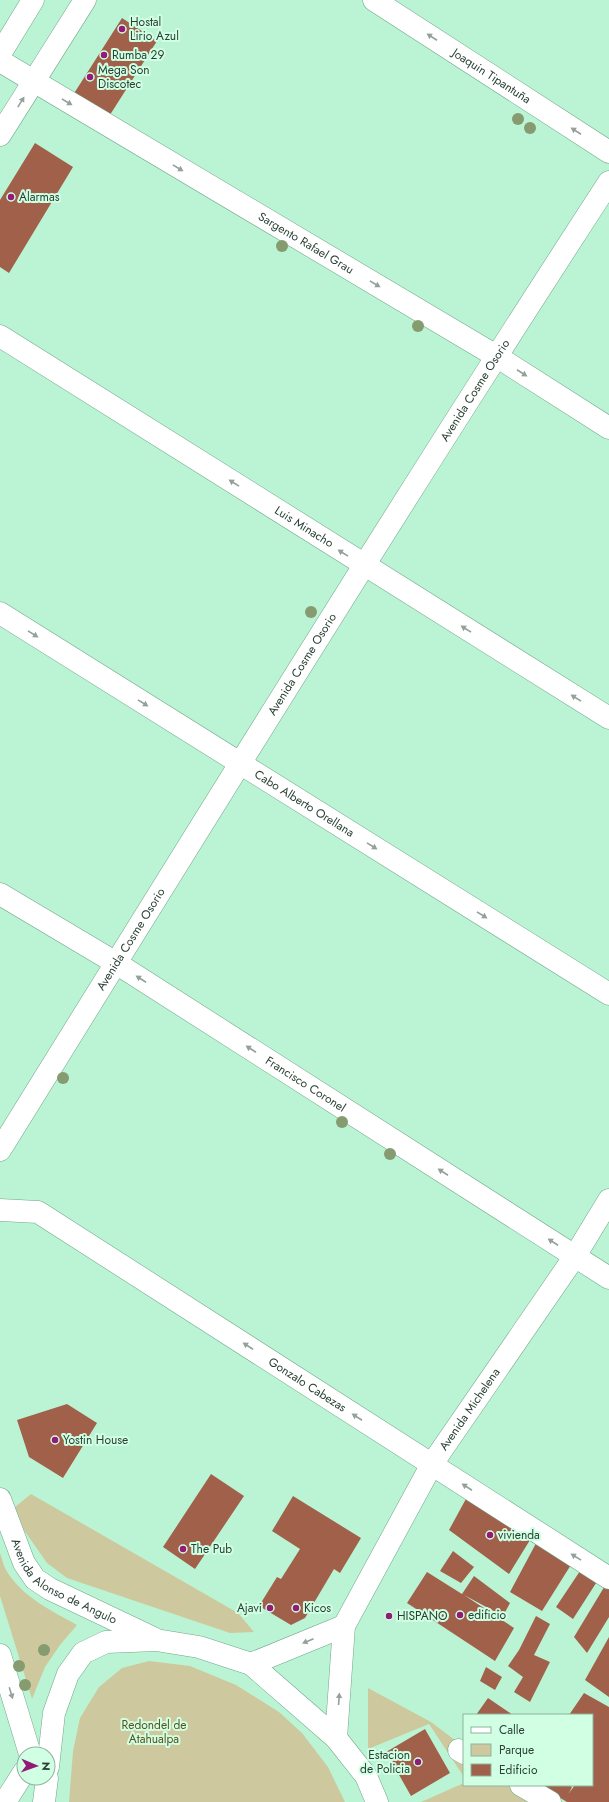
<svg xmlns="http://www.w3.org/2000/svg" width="609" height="1802" font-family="Jost,sans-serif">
	<rect width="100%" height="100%" fill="#bbf4d4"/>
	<path fill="#cec89f" d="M31,1494l207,119 16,19 -24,1 -163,-55 -20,-15 -23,-33 -9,-23z
		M0,1553c2,5 3,12 6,17 16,27 46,41 71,55l-17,20 -15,22 -13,32 -32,-103z
		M149,1661l41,5 46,19 43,27 23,21 26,34 17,35h-276l4,-51 7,-33 19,-31 23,-19z
		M368,1688l63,34 33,25v30l-35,-53 -61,25z
		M464,1783v2h50l23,17h-116z"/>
	<path fill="#a1604a" d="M122,18l35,23 -49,77 -35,-23z
		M35,143l38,24 -64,106 -9,-6v-67z
		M67,1404l30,19 -34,55 -34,-21 -12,-37z
		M211,1474l33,22 -49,73 -32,-22z
		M293,1496l68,42 -21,35 -6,-4 -29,49 -14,7 -32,-19 18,-29 4,2 19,-30 -28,-18z
		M467,1497l63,43 -21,34 -60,-44z
		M541,1534l33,26 -32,51 -32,-19z
		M453,1551l21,16 -13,16 -21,-12z
		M580,1571l18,9 -25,39 -17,-12z
		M427,1572l35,22 12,-18 36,27 -7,13 -39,-21 50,33 -19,33 -88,-58z
		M606,1584l3,2v31l-22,36 -13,-16z
		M536,1616l14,8 -16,31 16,7 -20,40 -16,-10 9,-15 -15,-11 11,-16z
		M609,1637v60l-24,-17z
		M486,1667l16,10 -7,13 -15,-9z
		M584,1693l25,14v95h-42l-28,-17h30l3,2 -3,6 6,-8h17v-70h-23z
		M488,1698l25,17h-37z
		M425,1729l25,44 -39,23 -25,-44z"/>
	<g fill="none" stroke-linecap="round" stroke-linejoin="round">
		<g stroke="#70a789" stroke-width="23">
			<g id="minor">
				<path id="s1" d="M374,0l235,152"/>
				<path id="s2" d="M0,61l496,295 113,72"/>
				<path id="s3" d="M0,336l609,382"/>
				<path id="s4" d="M0,613l609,381"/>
				<path id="s5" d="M0,894l116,69 493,315"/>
				<path id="s6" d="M0,1150c201,-324 401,-648 609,-968"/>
				<path id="s7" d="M0,1210l38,2 571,366"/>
				<path d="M251,1664l93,-38"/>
				<path id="s8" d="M336,1738l8,-112 88,-162 143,-208 34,-56"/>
				<path d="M459,1750l5,3"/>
				<path d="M521,1785l29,17"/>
				<path d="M5,1802l19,-30"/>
			</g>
		</g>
		<g stroke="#70a789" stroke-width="23">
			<g id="major">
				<path d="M0,54l33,-54"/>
				<path d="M0,135l85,-135"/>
				<path id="s9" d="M0,1499l24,64 11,16 15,10 103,49"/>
				<path d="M0,1655l30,99"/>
				<path d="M48,1767l6,-54 14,-39 15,-21 23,-11 50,-2 43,7 52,17 85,74 30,38 11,26"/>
				<path d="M44,1802l3,-24"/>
			</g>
		</g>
		<use href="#minor" stroke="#fff" stroke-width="22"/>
		<use href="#major" stroke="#fff" stroke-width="22"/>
	</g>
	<g fill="#869b6f">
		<circle cx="518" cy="119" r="6"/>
		<circle cx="530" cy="128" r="6"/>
		<circle cx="282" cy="246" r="6"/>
		<circle cx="418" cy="326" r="6"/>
		<circle cx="311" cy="612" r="6"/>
		<circle cx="63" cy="1078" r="6"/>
		<circle cx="342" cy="1122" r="6"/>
		<circle cx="390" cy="1154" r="6"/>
		<circle cx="44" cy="1650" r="6"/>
		<circle cx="19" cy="1666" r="6"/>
		<circle cx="25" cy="1685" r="6"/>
	</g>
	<defs><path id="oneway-solid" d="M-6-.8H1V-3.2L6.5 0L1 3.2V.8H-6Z"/></defs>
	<g fill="#94a09a">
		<use href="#oneway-solid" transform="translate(432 37) rotate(-147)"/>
		<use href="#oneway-solid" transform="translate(21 102) rotate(-58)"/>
		<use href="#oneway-solid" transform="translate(67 102) rotate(31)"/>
		<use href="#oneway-solid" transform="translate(576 131) rotate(-147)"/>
		<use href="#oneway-solid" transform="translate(178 168) rotate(31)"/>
		<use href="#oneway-solid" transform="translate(375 284) rotate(31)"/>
		<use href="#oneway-solid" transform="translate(522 373) rotate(33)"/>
		<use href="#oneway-solid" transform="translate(234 483) rotate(-148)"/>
		<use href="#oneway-solid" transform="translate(343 553) rotate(-148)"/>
		<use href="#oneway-solid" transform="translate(466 629) rotate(-148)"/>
		<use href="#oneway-solid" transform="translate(33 634) rotate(32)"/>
		<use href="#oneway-solid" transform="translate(576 698) rotate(-148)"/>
		<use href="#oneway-solid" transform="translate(143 703) rotate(32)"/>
		<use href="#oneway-solid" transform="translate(372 846) rotate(32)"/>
		<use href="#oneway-solid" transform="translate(482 915) rotate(32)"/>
		<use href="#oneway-solid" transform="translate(141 979) rotate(-147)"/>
		<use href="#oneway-solid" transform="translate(251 1049) rotate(-147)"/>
		<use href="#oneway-solid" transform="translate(443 1172) rotate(-147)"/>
		<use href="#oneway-solid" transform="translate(553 1242) rotate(-147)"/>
		<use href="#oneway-solid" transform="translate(248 1346) rotate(-147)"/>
		<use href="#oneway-solid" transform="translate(357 1417) rotate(-147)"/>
		<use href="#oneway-solid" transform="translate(467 1487) rotate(-147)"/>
		<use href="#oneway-solid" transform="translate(576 1557) rotate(-148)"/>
		<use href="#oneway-solid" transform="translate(308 1641) rotate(157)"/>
		<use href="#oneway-solid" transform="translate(11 1693) rotate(73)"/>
		<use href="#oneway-solid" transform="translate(339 1699) rotate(-86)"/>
	</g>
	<g fill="#931a77" stroke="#d1ffe4" stroke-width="1.5">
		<circle cx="122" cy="29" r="4"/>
		<circle cx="104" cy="55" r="4"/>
		<circle cx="90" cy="77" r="4"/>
		<circle cx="11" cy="197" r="4"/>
		<circle cx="55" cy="1440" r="4"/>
		<circle cx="490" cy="1535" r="4"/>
		<circle cx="183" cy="1549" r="4"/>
		<circle cx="270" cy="1608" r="4"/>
		<circle cx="296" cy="1608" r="4"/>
		<circle cx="460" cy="1615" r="4"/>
		<circle cx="389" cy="1616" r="4"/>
		<circle cx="418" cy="1762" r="4"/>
	</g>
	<g text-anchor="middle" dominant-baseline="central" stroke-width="4" stroke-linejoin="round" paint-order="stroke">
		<g font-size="12" fill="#2a4034" stroke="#d1ffe4" text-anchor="start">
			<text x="130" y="22">Hostal<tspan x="130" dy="14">Lirio Azul</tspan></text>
			<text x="112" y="55">Rumba 29</text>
			<text x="98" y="70">Mega Son<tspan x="98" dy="14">Discotec</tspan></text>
			<text x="19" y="197">Alarmas</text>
			<text x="63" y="1440">Yostin House</text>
			<text x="498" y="1535">vivienda</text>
			<text x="191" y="1549">The Pub</text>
			<text x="262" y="1608" text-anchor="end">Ajavi</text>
			<text x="304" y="1608">Kicos</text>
			<text x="468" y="1615">edificio</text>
			<text x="397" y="1616">HISPANO</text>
			<text x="410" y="1755" text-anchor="end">Estacion<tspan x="410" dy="14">de Policia</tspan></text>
		</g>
		<g font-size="12" fill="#2a4034" stroke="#d1ffe4">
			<text stroke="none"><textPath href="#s1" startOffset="140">Joaquin Tipantuña</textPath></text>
			<text stroke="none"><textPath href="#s2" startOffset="356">Sargento Rafael Grau</textPath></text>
			<text stroke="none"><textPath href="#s6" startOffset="896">Avenida Cosme Osorio</textPath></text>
			<text stroke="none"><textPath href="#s3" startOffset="359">Luis Minacho</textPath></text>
			<text stroke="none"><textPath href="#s6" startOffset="572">Avenida Cosme Osorio</textPath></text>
			<text stroke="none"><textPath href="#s4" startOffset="359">Cabo Alberto Orellana</textPath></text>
			<text stroke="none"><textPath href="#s6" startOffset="248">Avenida Cosme Osorio</textPath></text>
			<text stroke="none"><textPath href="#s5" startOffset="360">Francisco Coronel</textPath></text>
			<text stroke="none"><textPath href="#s7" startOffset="358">Gonzalo Cabezas</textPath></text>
			<text stroke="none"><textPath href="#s8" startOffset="363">Avenida Michelena</textPath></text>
			<text stroke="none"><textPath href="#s9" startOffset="111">Avenida Alonso de Angulo</textPath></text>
		</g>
		<g font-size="12" fill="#5b521d" stroke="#d1ffe4">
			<text x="154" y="1725">Redondel de<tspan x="154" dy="14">Atahualpa</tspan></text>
		</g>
	</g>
	<rect x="463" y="1714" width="130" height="72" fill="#d1ffe4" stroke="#8eb39e"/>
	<rect x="471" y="1727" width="20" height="6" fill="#ffffff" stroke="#8eb39e"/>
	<text x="499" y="1734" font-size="12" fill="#2a4034">Calle</text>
	<rect x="471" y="1744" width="20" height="12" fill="#cec89f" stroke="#8eb39e"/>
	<text x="499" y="1754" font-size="12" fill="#2a4034">Parque</text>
	<rect x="471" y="1764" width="20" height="12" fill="#a1604a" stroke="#8eb39e"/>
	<text x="499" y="1774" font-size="12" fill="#2a4034">Edificio</text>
	<g transform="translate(36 1766) rotate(92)"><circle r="19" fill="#d1ffe4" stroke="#8eb39e"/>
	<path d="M0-3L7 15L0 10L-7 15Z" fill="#931a77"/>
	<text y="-6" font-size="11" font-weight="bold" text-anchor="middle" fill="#2a4034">N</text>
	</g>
</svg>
